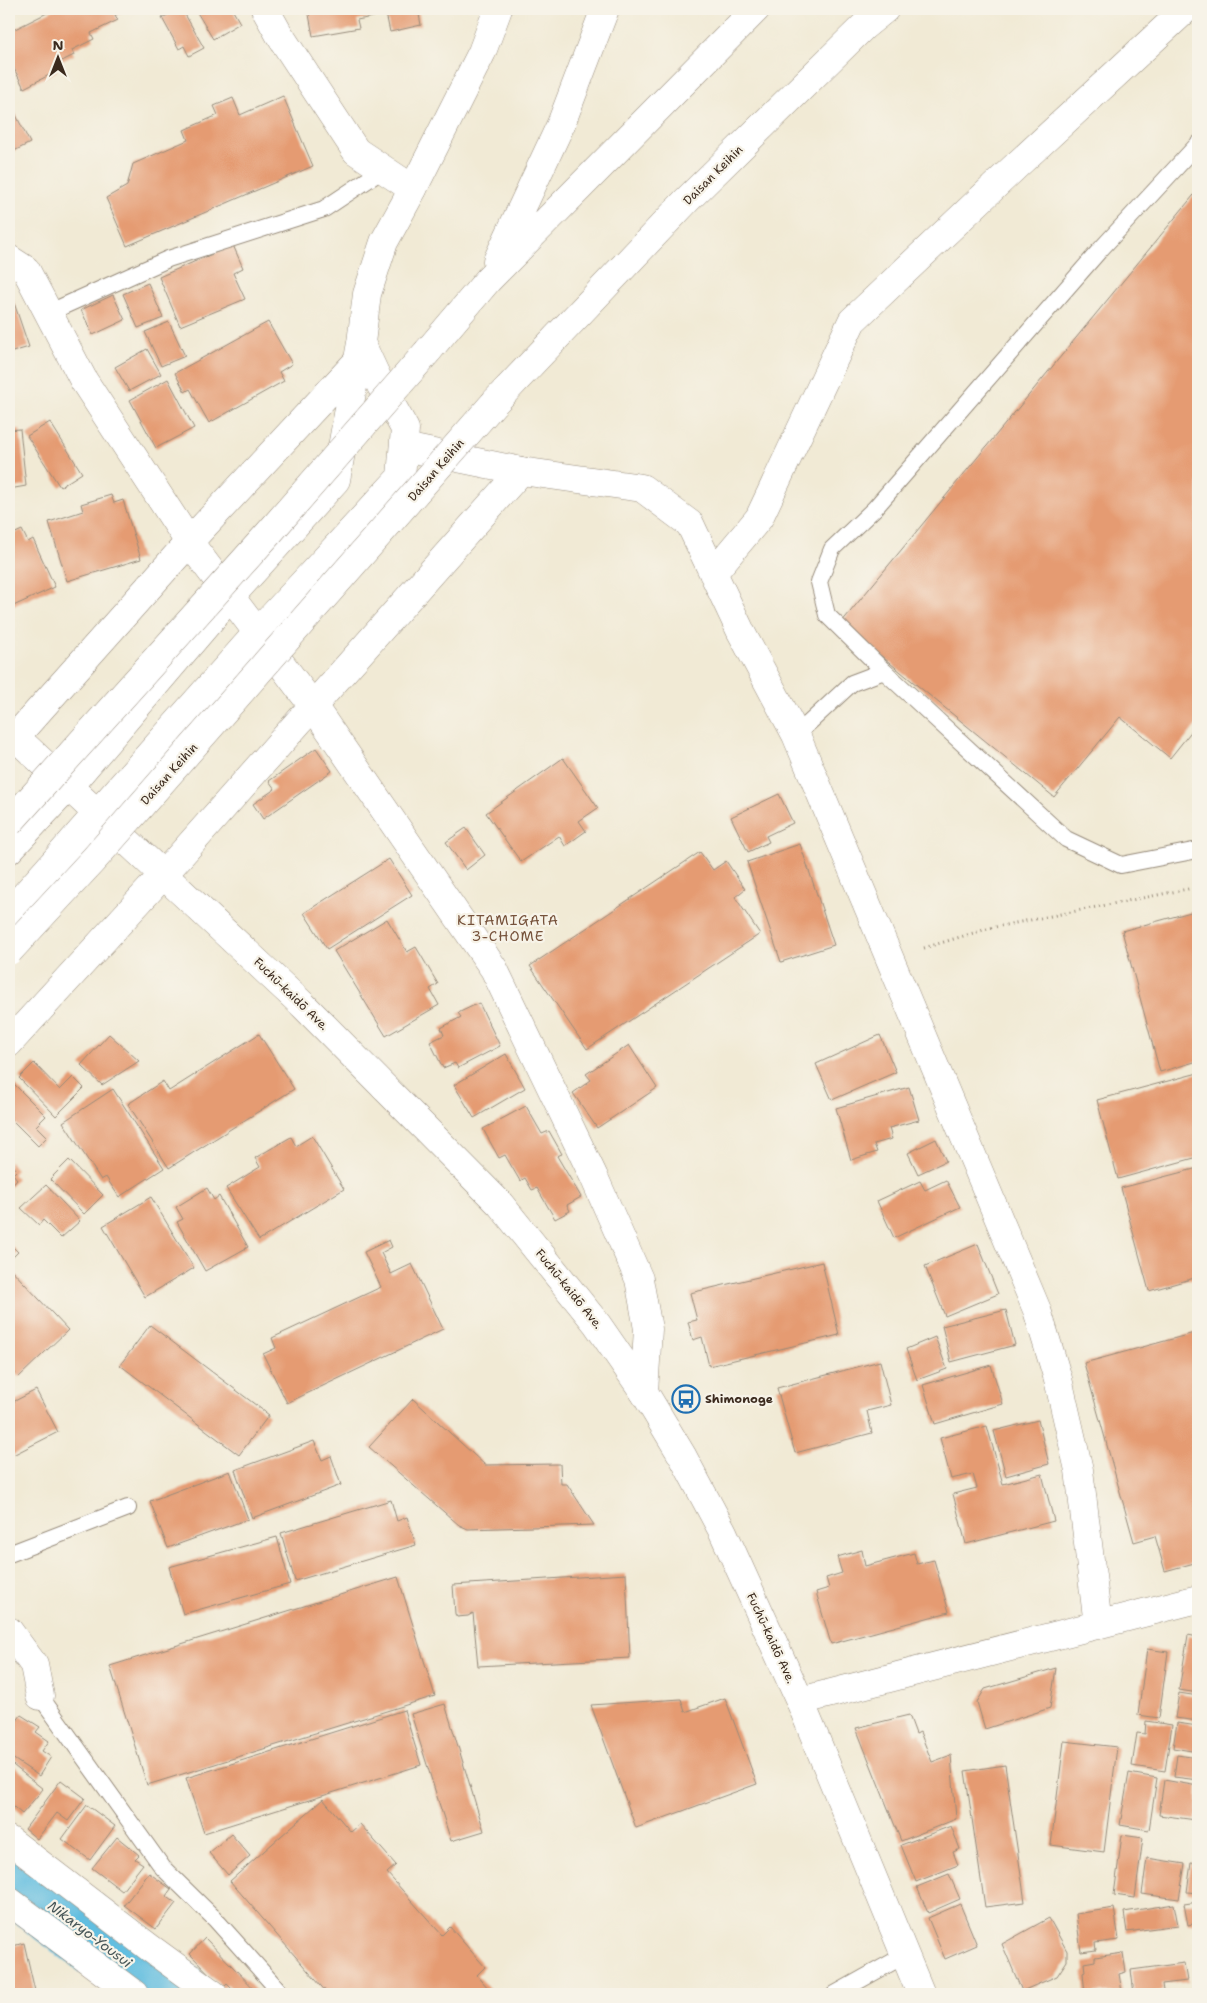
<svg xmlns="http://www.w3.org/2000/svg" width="1207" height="2003" font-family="'Shantell Sans',sans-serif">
	<rect width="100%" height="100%" fill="#f7f3e8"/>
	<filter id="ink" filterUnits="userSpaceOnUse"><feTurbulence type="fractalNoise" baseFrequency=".02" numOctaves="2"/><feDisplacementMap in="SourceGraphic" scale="10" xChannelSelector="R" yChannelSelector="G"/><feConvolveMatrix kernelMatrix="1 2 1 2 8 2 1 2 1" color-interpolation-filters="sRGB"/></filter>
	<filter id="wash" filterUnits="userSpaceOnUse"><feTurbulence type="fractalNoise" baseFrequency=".0096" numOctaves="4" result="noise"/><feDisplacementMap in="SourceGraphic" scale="20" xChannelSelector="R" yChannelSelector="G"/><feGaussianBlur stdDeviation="1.12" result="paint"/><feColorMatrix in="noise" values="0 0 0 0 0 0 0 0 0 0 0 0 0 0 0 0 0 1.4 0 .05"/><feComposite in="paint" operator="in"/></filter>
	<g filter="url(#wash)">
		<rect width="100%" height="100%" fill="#f1ead5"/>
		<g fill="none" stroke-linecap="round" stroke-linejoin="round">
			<path stroke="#62bee0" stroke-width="74" d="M9,1873l162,121"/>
		</g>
		<g id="blocks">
			<path fill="#e59b72" d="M55,9h66l1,3 -7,3 3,5 -27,13 3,6 -22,11 2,5 -20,10 3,6 -33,17 -15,-29v-27z
				M179,9h3l22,39 -15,8 -5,-10 -5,3 -17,-31z
				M195,9h37l8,14 -27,16z
				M308,9h68l1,7 -20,4 2,8 -46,8z
				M385,9h33l3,16 -31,7z
				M283,96l30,70 -186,80 -21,-48 21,-12 6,-22 55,-24 -4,-10 34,-15 -4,-9 19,-8 7,17z
				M9,101l21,42 -20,10 -1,-2z
				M1198,190v533l-28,35 -50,-41 -66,80 -213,-174z
				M233,245l10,23 -10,5 12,26 -65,27 -21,-49z
				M148,283l15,35 -25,10 -15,-34z
				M9,288l20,59 -20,6z
				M113,295l12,25 -32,15 -12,-25z
				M169,322l16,34 -24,10 -16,-34z
				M268,322l24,42 -13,8 5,9 -75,42 -19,-34 -5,3 -10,-19z
				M147,349l14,25 -32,17 -14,-24z
				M168,379l26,49 -38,20 -26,-48z
				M50,422l32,51 -22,14 -33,-51z
				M20,429l6,57 -17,3v-59z
				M111,495l3,8 9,-3 18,59 -74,22 -18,-59 34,-11 -2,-7z
				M22,530l6,12 5,-3 22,48 -46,21v-72z
				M316,748l16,23 -69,48 -10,-15 22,-15 -6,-8z
				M563,758l35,50 -19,13 7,10 -21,15 -6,-10 -38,26 -35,-49z
				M779,794l14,29 -27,13 3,6 -21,10 -17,-35z
				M466,828l19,27 -19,15 -20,-28z
				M800,844l34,101 -53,17 -34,-100z
				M700,852l13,18 13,-9 19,28 -10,8 25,37 -173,115 -57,-83z
				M389,859l23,36 -85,54 -23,-36z
				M1198,910v151l-38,11 -38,-141z
				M387,919l20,33 9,-5 22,37 -8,5 9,16 -53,31 -52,-85z
				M479,1003l21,43 -42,22 -3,-5 -12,5 -13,-26 14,-7 -3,-7 20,-11 -3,-4z
				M109,1034l30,27 -37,24 -21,-20z
				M259,1034l35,55 -125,79 -41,-64 35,-23 6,10z
				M880,1035l16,37 -64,28 -16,-36z
				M629,1045l28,43 -60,40 -24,-35 18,-13 -5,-6z
				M506,1054l19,34 -51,30 -20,-33z
				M34,1063l26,27 13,-13 11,11 -28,28 -37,-38z
				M1198,1073v84l-80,22 -21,-79z
				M13,1083l33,33 -10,10 11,11 -9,9 -29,-29v-30z
				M909,1087l10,33 -30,8 3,11 -18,5 3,8 -26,8 -15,-52z
				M113,1089l51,79 -45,29 -13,-20 -5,3 -38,-58z
				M526,1106l16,28 7,-3 13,23 -5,2 24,41 -14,8 3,6 -15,8 -18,-31 -5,2 -7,-12 -5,3 -15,-26 -6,3 -16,-29z
				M312,1136l32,53 -85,51 -33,-52 34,-21 -5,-9 36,-21 5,9z
				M936,1139l10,22 -28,13 -10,-21z
				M69,1160l34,35 -19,19 -34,-35z
				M9,1161l8,9 -4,4 4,5 -8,9z
				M1198,1168v109l-49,14 -28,-103z
				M946,1180l14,27 -66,31 -17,-37 43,-20 5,9z
				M46,1185l34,36 -19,17 -18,-18 -4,5 -18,-17z
				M207,1188l7,12 5,-4 29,51 -43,24 -28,-49 6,-3 -7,-12z
				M151,1197l43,71 -49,29 -42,-71z
				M389,1240l3,7 -11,6 10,21 21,-10 31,65 -156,74 -24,-49 13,-6 -4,-10 109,-51 -17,-35z
				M9,1243l9,9 -9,9z
				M978,1244l20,50 -53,22 -20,-50z
				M822,1262l17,73 -130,31 -7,-29 -9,3 -5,-18 9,-2 -7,-27z
				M9,1267l59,63 -49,47 -10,-10z
				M1006,1310l9,35 -64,17 -9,-36z
				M150,1325l119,90 -30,40 -119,-90z
				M1198,1332v230l-33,9 -10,-35 -21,6 -50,-179z
				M935,1337l12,32 -30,11 -11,-31z
				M880,1361l11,44 -24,6 5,22 -77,20 -18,-65z
				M991,1365l12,39 -68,20 -12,-39z
				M36,1390l22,42 -49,25v-53z
				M413,1399l72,66 75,-1 1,20h6l27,41 -126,4 -9,-4 -90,-78z
				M1038,1420l11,44 -43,12 -12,-45z
				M987,1426l16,58 39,-10 12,47 -88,23 -13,-50 24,-6 -4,-14 -22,5 -11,-41z
				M314,1441l8,19 9,-4 10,29 -89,33 -17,-48z
				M230,1471l18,48 -80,29 -18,-47z
				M391,1500l6,21 10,-4 9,28 -121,36 -14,-48z
				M277,1537l13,47 -107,30 -14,-47z
				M862,1550l3,16 49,-13 3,11 17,-4 15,52 -118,32 -15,-52 13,-4 -3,-10 16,-5 -5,-16z
				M626,1574l4,84 -152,8 -5,-53 -5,3 -11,1 -2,-3 -2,-29z
				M398,1577l37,119 -288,89 -37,-119z
				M1188,1635l10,2v56l-19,-3z
				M1147,1649l21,3 -9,66 -21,-3z
				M1056,1668l-6,40 -65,21 -8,-27 8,-13z
				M1179,1693l19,3v25l-23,-3z
				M725,1698l32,86 -121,44 -45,-123 90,-6 4,13z
				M445,1704l39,127 -33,10 -40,-127z
				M404,1710l17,55 -217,68 -18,-55z
				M21,1715l19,12 -4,5 13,9 -7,10 9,6 -12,19 -30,-20v-24z
				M909,1715l7,19 4,-2 12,30 19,-7 5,64 -55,22 -45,-113z
				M1146,1721l26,4 -7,46 -33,-5 5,-33 8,1z
				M1177,1723l21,3v26l-25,-4z
				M1064,1741l53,6 -13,105 -53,-7z
				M1177,1755l21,3v22l-24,-3z
				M9,1762l34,27 -21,25 -13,-11z
				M1005,1765l20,137 -40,5 -20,-136z
				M1129,1773l28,5 -8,52 -29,-5z
				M61,1780l24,18 -17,23 -11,-8 -20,26 -12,-10z
				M1164,1780l34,6 -2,34 -37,-5z
				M323,1799l28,33 9,-8 36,41 -9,8 55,62 8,-8 35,40 -8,8 16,19h-165l-98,-113z
				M87,1805l28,21 -25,34 -28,-21z
				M951,1826l9,23 -7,3 5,13 -42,17 -15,-37z
				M231,1834l19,22 -22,19 -19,-22z
				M1122,1835l21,3 -8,60 -21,-3z
				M117,1837l22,18 -4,4 8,5 -21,27 -30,-23z
				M1147,1858l38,6 -6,35 -37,-5z
				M1191,1863l7,1v29l-11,-1z
				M149,1873l22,16 -5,7 10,7 -20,26 -32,-24z
				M949,1874l11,25 -32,14 -11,-26z
				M1198,1902v21l-10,2 -4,-21z
				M960,1904l17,41 -32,14 -17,-41z
				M1174,1904l4,21 -51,7 -3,-20z
				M1114,1908l5,32 -24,3 1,7 -15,2 -5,-38z
				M1049,1918l18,33v10l-10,15 -35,15 -20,-47z
				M205,1938l54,56h-22l-10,-10 -4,4 -33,-34z
				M24,1943l11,48 -12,3h-14v-47z
				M1123,1953l3,19 -7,2 3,18 -37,2 -2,-21 2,-1 -1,-9 11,-2v-4z
				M1184,1963l3,18 -25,3 1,7 -29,3 -3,-24z"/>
		</g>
	</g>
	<g filter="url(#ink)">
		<use href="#blocks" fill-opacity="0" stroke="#968a7a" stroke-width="1"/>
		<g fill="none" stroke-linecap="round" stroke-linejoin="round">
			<g stroke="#968a7a" stroke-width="18">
				<path id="service" d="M1198,144l-99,107 -224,257 -43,41 -13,33 8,33 57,56 182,168 55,26 77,-15
					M48,313l120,-54 156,-50 60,-40
					M796,735l56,-52 32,-12
					M9,1554l119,-46
					M40,1696l123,172 52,51 67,75
					M835,1994l70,-39"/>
			</g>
			<g stroke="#968a7a" stroke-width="29">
				<path id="minor" d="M265,9l14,25 77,117 57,38
					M9,259l17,11 58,111 105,161 124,164 181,263 100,208 45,102 9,50 -4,63
					M404,447l117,24 121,17 48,36 51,108 55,103 241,575 21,69 21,91 19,155
					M713,573l46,-55 93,-197 165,-156 169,-156
					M9,1631l25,34 6,31
					M800,1701l398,-102
					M9,1840l141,108 63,46
					M9,1901l125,93"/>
			</g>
			<g stroke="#968a7a" stroke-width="29">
				<path id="tertiary" d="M9,744l180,-202 167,-179
					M9,850l60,-64 161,-189 106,-117 25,-137 6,-49 17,-52 29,-53 69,-137 16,-43
					M9,913l248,-280 144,-156 4,-48 -24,-43 -20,-43
					M9,1043l155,-169 357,-403"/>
			</g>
			<g stroke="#968a7a" stroke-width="29">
				<path id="trunk" d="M9,731l294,274 197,199 97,120 47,68 39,65 40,75 77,169 121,293"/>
			</g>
			<g stroke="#968a7a" stroke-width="29">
				<path id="motorway" d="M497,261l64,-137 44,-115
					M428,351l60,-71 268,-271
					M495,402l192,-202 177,-174 21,-17"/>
			</g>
			<path stroke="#968a7a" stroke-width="3" stroke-dasharray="1 4" stroke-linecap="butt" d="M924,948l66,-20 208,-41"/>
			<use href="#service" stroke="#fff" stroke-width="16"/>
			<use href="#minor" stroke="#fff" stroke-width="28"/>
			<use href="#tertiary" stroke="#fff" stroke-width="28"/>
			<use href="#trunk" stroke="#fff" stroke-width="28"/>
			<use href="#motorway" stroke="#fff" stroke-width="28"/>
			<g stroke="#968a7a" stroke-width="29" stroke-linecap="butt">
				<path id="motorway-bridge" d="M9,823l260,-290 159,-182
					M9,951l86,-93 400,-456"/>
			</g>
			<use href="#motorway-bridge" stroke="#fff" stroke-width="28"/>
		</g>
	</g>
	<defs>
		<g id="bus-ring" transform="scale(1.4375)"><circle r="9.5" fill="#f7f3e8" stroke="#1f6fb2" stroke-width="1.5"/><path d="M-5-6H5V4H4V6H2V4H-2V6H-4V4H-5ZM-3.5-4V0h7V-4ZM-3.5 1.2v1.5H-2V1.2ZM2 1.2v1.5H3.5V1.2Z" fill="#1f6fb2"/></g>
	</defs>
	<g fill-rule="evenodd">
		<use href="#bus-ring" x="686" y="1399"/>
	</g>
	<g text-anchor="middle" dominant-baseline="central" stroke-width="4.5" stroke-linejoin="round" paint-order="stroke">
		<g font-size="12" fill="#3b2a1e" stroke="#f7f3e8">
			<text transform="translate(713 175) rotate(-45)">Daisan Keihin</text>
			<text transform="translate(436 470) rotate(-49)">Daisan Keihin</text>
			<text transform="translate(169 774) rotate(-48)">Daisan Keihin</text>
			<text transform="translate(291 994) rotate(44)">Fuchū-kaidō Ave.</text>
			<text transform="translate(569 1289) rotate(51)">Fuchū-kaidō Ave.</text>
			<text transform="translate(771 1638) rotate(65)">Fuchū-kaidō Ave.</text>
		</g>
		<g font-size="12" font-weight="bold" fill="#3b2a1e" stroke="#f7f3e8" text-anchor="start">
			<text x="705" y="1399">Shimonoge</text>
		</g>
		<g font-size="14" letter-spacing="1" fill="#76523b" stroke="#f7f3e8">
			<text x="508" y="920">KITAMIGATA<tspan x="508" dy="16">3-CHOME</tspan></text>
		</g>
		<g font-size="14" font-style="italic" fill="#475658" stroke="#f7f3e8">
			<text transform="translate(90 1934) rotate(37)">Nikaryo-Yousui</text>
		</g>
	</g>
	<rect width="1207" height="2003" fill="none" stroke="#f7f3e8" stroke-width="30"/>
	<g transform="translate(58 58)" stroke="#f7f3e8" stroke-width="4" paint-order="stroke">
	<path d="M0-4L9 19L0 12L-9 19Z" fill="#3b2a1e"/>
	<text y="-8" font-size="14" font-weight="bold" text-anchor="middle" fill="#3b2a1e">N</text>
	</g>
</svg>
